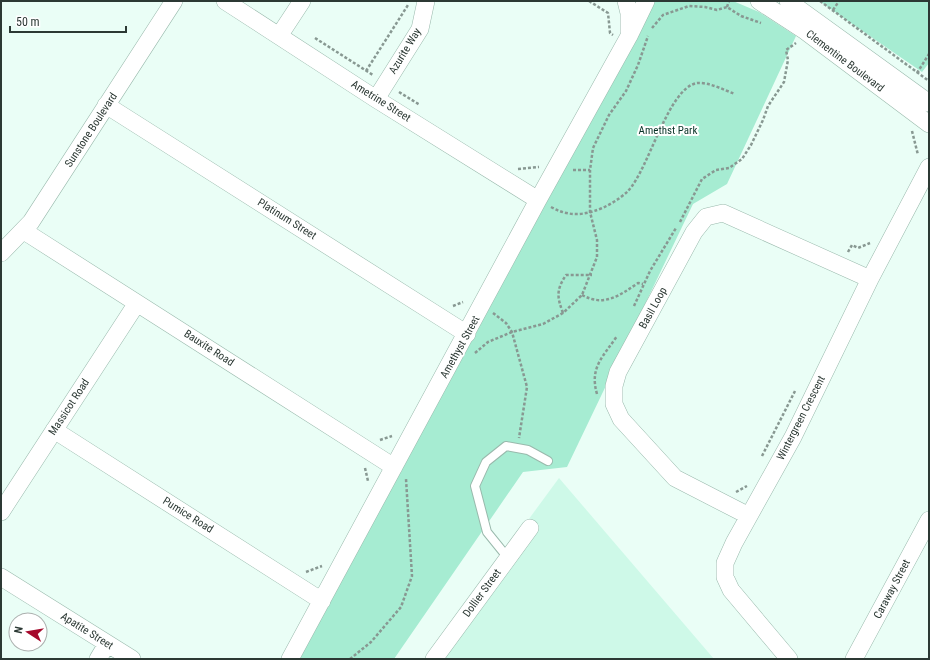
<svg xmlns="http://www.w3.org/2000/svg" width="930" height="660" font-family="'Roboto Condensed',sans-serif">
	<rect width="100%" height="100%" fill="#eafef6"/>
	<path fill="#cef9e8" d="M559,478l155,181h-288z"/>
	<path fill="#a6ecd2" d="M653,1h80l26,11 37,24 -69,148 -34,20 -126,263 -44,5 -129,187h-100z
		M819,1h110v62l-7,9z"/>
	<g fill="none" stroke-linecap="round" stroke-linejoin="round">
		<g stroke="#99b9ac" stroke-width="10">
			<path id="service" d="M508,558l-21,-26 -12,-46 11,-24 20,-16 22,4 20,11"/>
		</g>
		<g stroke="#99b9ac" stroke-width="18">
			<path id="minor" d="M225,1l151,98 162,101
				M626,1l3,12v19
				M759,1l46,30 124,93
				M788,1l141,102
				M279,36l23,-35
				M376,99l44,-70 6,-28
				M106,105l361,229
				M24,231l370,236
				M1,253l30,-31 143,-221
				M54,430l268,171
				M1,512l136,-209
				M749,516l-74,-38 -54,-59 -7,-15v-18l4,-14 76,-140 12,-15 17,-4 147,66
				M1,577l131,82
				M98,659l9,-15
				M290,659l248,-459 91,-164 17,-35
				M434,659l96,-131
				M789,659l-58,-69 -6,-13v-14l9,-20 59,-106 77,-158 59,-112
				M854,659l75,-139"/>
		</g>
		<path stroke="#889892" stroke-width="2.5" stroke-dasharray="3 2" stroke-linecap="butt" d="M589,1l19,12 2,20 3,2
			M820,1l109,80
			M727,7l2,-6
			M833,10l6,-9
			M652,28l11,-13 26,-9 16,1 12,3 10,-3 14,9 20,7
			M315,38l58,37
			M366,71l42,-66
			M917,73l12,-19
			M399,92l21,13
			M912,131l6,24
			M518,169l21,-2
			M573,170h17
			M551,207c14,8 28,9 43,4 11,-3 26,-12 34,-20 21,-22 40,-103 69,-108 12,-1 27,7 38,11
			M680,222l22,-43 14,-9 13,-2 13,-9 9,-14 12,-25 5,-14 16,-24 4,-22 -2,-10 10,-7
			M848,252l4,-7 6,3 12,-5
			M582,295c22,12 37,1 56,-12l5,1
			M453,306l10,-4
			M634,306l16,-35 26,-43
			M493,313l13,10 6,9 15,55 -8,51
			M563,313c-6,-16 -7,-23 3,-38h26
			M475,353l13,-11 24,-10 31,-8 20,-11 19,-18 15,-38v-17l-7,-28v-42l3,-22 16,-33 17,-24 12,-26 10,-29
			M597,394c-8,-27 7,-38 20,-58
			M380,440l12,-4
			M762,456l33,-65
			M365,468l3,13
			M736,492l11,-6
			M306,572l16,-6
			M350,659l21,-17 30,-35 11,-31 -6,-97"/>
		<use href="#service" stroke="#fff" stroke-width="8"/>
		<use href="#minor" stroke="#fff" stroke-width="17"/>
	</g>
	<g text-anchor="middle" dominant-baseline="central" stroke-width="4" stroke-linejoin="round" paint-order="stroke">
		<g font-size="11" fill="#2c3934" stroke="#fff">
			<text transform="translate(405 51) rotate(-59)">Azurite Way</text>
			<text transform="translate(845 61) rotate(37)">Clementine Boulevard</text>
			<text transform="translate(381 101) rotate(32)">Ametrine Street</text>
			<text transform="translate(91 130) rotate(-57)">Sunstone Boulevard</text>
			<text transform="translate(287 219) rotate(32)">Platinum Street</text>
			<text transform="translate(653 308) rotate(-61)">Basil Loop</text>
			<text transform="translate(460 347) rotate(-61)">Amethyst Street</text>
			<text transform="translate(209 348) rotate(33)">Bauxite Road</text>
			<text transform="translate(69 407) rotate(-57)">Massicot Road</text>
			<text transform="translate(801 418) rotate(-63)">Wintergreen Crescent</text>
			<text transform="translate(188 515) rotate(32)">Pumice Road</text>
			<text transform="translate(892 589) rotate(-62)">Caraway Street</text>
			<text transform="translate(482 593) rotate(-54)">Dollier Street</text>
			<text transform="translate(87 631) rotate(32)">Apatite Street</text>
		</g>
		<g font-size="11" fill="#083327" stroke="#fff">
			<text x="668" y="130">Amethst Park</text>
		</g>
	</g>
	<rect width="930" height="660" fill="none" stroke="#2c3934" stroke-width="4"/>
	<g transform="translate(28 632) rotate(282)"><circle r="19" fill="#ffffff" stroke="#abb0ae"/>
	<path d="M0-3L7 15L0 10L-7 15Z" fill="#a5092c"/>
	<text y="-6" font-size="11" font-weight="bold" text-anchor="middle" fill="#2c3934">N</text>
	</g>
	<path d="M10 26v6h116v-6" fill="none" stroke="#2c3934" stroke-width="2"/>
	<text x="16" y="26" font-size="12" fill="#2c3934" stroke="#ffffff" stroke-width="3" paint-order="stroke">50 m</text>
</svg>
